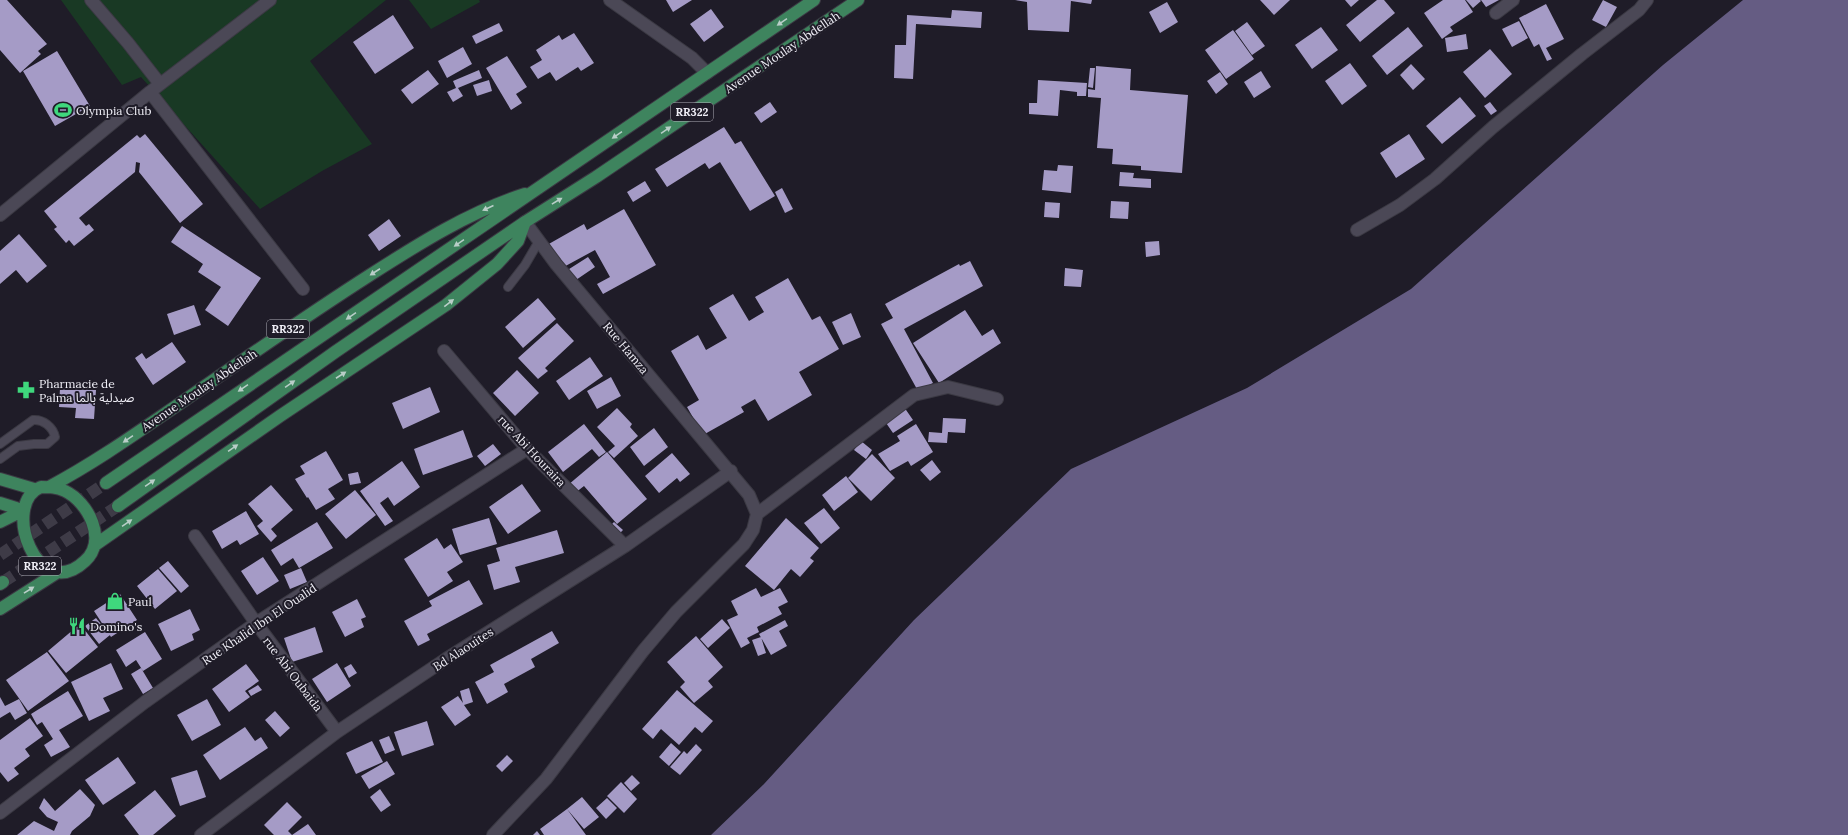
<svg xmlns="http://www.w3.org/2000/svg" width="1848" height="835" font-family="Lora,'Noto Sans Arabic',serif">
	<rect width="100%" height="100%" fill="#1f1c28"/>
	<path fill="#193924" d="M61,0h325l-76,61 62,83 -50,27 -62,38 -119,-132 -19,8z
		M409,0h70l1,2 -49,27z"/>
	<path fill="#655c83" d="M1743,0h105v835h-1137l53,-51 150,-164 157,-151 176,-81 164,-99 252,-224z"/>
	<path fill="#a59bc6" d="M0,0h7l40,44 -9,7 3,3 -21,19 -20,-23z
		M666,0h26l-19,12z
		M1015,0h56l-2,32 -41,-2 -1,-28z
		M1071,0h21l-1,4 -20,-3z
		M1260,0h30l-16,15z
		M1345,0h14l-8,7z
		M1377,0h7l11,13 -35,29 -14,-17z
		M1443,0h22l8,12 -23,15 3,4 -11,8 -18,-26z
		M1466,0h14l1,1 -8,7z
		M1481,0h18l-13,7z
		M1603,0l14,7 -11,20 -14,-7z
		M1167,2l11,20 -18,11 -11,-21z
		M1546,4l18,35 -18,9 6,11 -5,2 -8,-17 -5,3 -15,-29z
		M711,9l13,18 -20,15 -14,-18z
		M952,10l30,2 -1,16 -65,-4 -3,55 -19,-1 1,-33h11l1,-30 44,3z
		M393,15l21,33 -39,26 -22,-32z
		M1519,21l9,17 -16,9 -10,-18z
		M1247,22l18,24 -13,9 -17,-24z
		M499,23l4,8 -27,13 -4,-8z
		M1321,27l17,23 -26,19 -17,-24z
		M1408,27l15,19 -36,29 -15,-19z
		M1233,30l21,29 -28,20 -21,-29z
		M574,33l20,30 -13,8 -3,-4 -22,14 -6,-9 -12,7 -8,-12 12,-7 -6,-10 23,-15 3,5z
		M1466,34l2,15 -21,3 -2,-14z
		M463,47l9,17 -25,14 -9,-17z
		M1490,49l22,25 -27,24 -22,-26z
		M57,51l33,55 -35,20 -32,-55z
		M507,56l20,31 -11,7 6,9 -11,7 -25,-42z
		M1350,63l17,23 -25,19 -17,-24z
		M1411,64l14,15 -12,11 -13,-15z
		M1096,66l35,3 -1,21 58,5 -6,78 -41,-3v-4l-29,-2 1,-15 -16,-1 4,-50 -13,-1v-8l7,1z
		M1090,68h5l-2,20 -5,-1z
		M428,70l11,14 -27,20 -11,-14z
		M479,70l3,8 -24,10 5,8 -10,6 -6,-10 9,-4 -3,-7z
		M1261,71l10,16 -17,11 -10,-16z
		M1220,72l8,12 -12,10 -9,-13z
		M489,80l3,11 -15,5 -4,-11z
		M1038,80l49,3 -1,13h-9v-4l-17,-2 -2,26 -29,-2v-11h8z
		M1460,97l16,19 -34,28 -16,-18z
		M770,102l7,10 -16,11 -7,-10z
		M1490,102l7,9 -6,4 -7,-9z
		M724,127l11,17 6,-3 34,55 -25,15 -30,-49 -11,7 -4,-6 -38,24 -12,-18z
		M145,134l58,70 -23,19 -41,-51 1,-9 -4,-1 -1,10 -56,46 7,8 3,-2 5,6 -20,16 -5,-6 -3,3 -12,-14 3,-2 -13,-16 93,-76 3,3z
		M1409,134l16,25 -29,19 -16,-25z
		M1058,165l15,1 -2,27 -29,-3 2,-20 13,1z
		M1120,172l14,1 -1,5 18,1v9l-32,-2z
		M645,181l6,10 -18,11 -6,-10z
		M782,188l11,21 -8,4 -10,-21z
		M1111,201l18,1 -1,17 -18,-1z
		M1045,202l15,1 -1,15 -15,-1z
		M624,209l32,56 -53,29 -6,-10 13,-7 -15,-27 -35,19 -13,-24 37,-21 3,6z
		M389,219l12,17 -22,15 -11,-16z
		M182,226l79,52 -33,48 -23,-16 16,-23 -23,-15 5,-8 -32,-22z
		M19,234l28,32 -20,17 -11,-13 -16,14v-33z
		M1159,241l1,14 -14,2 -1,-15z
		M588,257l7,10 -22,15 -7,-11z
		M970,261l13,25 -79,43 29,54 -15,8 -37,-67 12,-6 -8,-14 74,-40 1,2z
		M1065,268l18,2 -2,17 -17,-1z
		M788,278l24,42 8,-4 19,33 -40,23 13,23 -44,26 -13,-22 -14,8 3,5 -41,23 -16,-28 12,-7 -28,-49 27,-16 8,15 21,-12 -18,-30 24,-14 16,27 15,-9 -9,-15z
		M538,298l18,21 -33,29 -18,-21z
		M194,305l7,20 -27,10 -7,-21z
		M965,310l17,26 11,-7 8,14 -62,40 -26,-40z
		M851,313l10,24 -18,8 -11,-23z
		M557,323l17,18 -29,27 3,3 -10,8 -20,-21z
		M172,342l14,20 -33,23 -18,-27 7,-5 4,6z
		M590,357l13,19 -34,24 -13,-19z
		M517,370l22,23 -24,23 -22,-23z
		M611,377l10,19 -24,13 -10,-18z
		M430,387l10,25 -37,17 -11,-26z
		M60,388l36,2 -2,29 -19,-1 1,-10 -17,-1z
		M904,407l9,13 -20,13 -9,-13z
		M617,408l15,16 -2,3 8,9 -24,22 -6,-6 7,-6 -18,-19z
		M943,418l23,1 -1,14 -17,-1 -1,11 -19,-1 1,-10 13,1z
		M584,424l22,28 -7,5 -7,-8 -29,23 -15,-20z
		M916,424l17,28 -22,14 -3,-5 -18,10 -12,-17 22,-13 -3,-5z
		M654,428l14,19 -24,19 -14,-19z
		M463,430l10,27 -50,18 -9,-26z
		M861,441l11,9 -6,9 -12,-9z
		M493,444l8,10 -16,12 -8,-10z
		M326,451l17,29 -15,9 7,10 -19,11 -8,-13 -1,1 -12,-19 10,-5 -5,-8z
		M607,452l40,47 -30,25 -33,-38 -9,7 -7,-8z
		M672,453l18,21 -10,8 -3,-4 -18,15 -14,-17z
		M872,454l23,24 -24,23 -23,-23z
		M932,460l9,12 -11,9 -10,-11z
		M402,461l18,26 -26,19 -6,-9 -8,6 13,18 -8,5 -25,-35z
		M358,472l3,11 -11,2 -2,-11z
		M846,476l12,16 -24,19 -12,-16z
		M522,484l19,27 -33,23 -19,-27z
		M271,485l22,25 -22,19 6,7 -6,6 -14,-16 6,-5 -15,-17z
		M355,490l21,25 -30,24 -21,-25z
		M824,508l16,20 -19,16 -17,-21z
		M246,511l13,23 -19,11 -3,-5 -15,9 -10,-18z
		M489,518l8,26 -37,11 -8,-26z
		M786,518l33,30 -9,10 4,3 -14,16 -9,-8 -17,21 -29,-24z
		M317,522l16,26 -34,20 -6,-10 -12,8 -10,-16z
		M614,522l9,8 -7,7 -8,-9z
		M557,530l7,23 -49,14 5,15 -26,8 -7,-25 13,-4 -4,-13z
		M437,538l7,11 7,-5 12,18 -16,10 6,9 -25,16 -24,-38z
		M263,557l16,24 -22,14 -16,-24z
		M168,561l21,25 -8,7 -22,-25z
		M301,568l6,14 -17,7 -6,-14z
		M158,569l19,22 -22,18 -18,-23z
		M469,580l14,24 -56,30 3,6 -12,6 -14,-25 28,-15 -3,-5z
		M756,588l5,9 19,-9 8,14 -10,5 4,7 -25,13 2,5 -12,6 3,5 -9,5 -14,-28 11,-5 -7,-14z
		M120,594l17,26 -26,17 -17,-26z
		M357,599l9,18 -5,2 3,8 -19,10 -13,-25z
		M190,609l10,21 -8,4 2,6 -23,11 -13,-27z
		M96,618l14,17 -11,9 -14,-18z
		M722,619l8,9 -22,20 -8,-9z
		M785,620l3,6 -9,5 8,15 -16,9 -12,-21z
		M80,624l18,23 -32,26 -18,-22z
		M315,627l8,25 -31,10 -8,-24z
		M552,631l7,12 -28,16 4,8 -31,17 4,8 -21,12 -12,-22 19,-10 -4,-7z
		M145,632l17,27 -19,12 -7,-11 -10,7 -10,-17z
		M696,636l27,31 -15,14 5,6 -19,16 -14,-16 5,-5 -18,-20z
		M761,637l5,16 -8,3 -6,-16z
		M47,652l22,29 -41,30 -22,-31z
		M111,663l12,26 -20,9 7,13 -21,10 -18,-39z
		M337,663l14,23 -24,16 -15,-23z
		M246,664l13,17 -14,10 5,6 -21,15 -17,-23z
		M351,664l6,9 -8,5 -5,-10z
		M141,668l12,20 -10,6 -12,-20z
		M258,685l4,5 -11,6 -3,-5z
		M469,688l4,14 -9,3 7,10 -16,11 -14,-19 17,-11 5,7 -3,-12z
		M677,690l36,31 -11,12 -7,-6 -16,18 -18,-16 -8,10 -11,-10z
		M68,691l15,25 -24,14 11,17 -19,10 -7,-12 9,-6 -11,-17 -5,3 -6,-11z
		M0,697l5,9 14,-7 8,14 -12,7 -5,-8 -10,6z
		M207,699l14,26 -29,16 -15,-26z
		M275,711l15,17 -10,9 -15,-17z
		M30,718l13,18 -18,13 5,7 -16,12 5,6 -11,8 -8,-10v-32z
		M427,721l7,24 -32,11 -8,-24z
		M245,727l10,14 6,-4 7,11 -48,32 -17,-25z
		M389,736l6,14 -10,4 -6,-14z
		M372,741l11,21 -27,12 -10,-21z
		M671,743l10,9 -12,14 -10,-9z
		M696,744l6,6 -22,25 -10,-8 14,-16 3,3z
		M507,755l6,6 -11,11 -6,-6z
		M118,757l18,26 -33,22 -18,-25z
		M387,761l8,13 -26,15 -8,-13z
		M197,770l9,27 -26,9 -9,-28z
		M632,775l8,8 -9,8 -7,-8z
		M621,782l16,17 -13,14 -17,-17z
		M80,789l15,16 -5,11 -18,15 -2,4h-53l17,-14 20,10 4,-9 -11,-5 -8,-9 5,-10 11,13z
		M380,789l11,16 -10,7 -11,-15z
		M155,790l21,26 -23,19h-14l-15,-20z
		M582,797l17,20 -15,12 -17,-20z
		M607,798l10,10 -11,11 -10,-11z
		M287,802l15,15 -14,14 4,4h-18l-10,-10z
		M567,809l19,26h-42l-4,-6z
		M308,824l8,11h-24z
		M537,831l3,4h-7z"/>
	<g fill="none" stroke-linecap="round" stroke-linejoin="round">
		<path stroke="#3e3b47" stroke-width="12" stroke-dasharray="12 6" stroke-linecap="butt" d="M0,555l106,-72
			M3,582l115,-76"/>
		<g stroke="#3b3943" stroke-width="10">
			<path id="lane" d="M508,287l17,-22 14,-24
				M0,444l33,-24c10,-1 20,7 22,17l-8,7h-13l-16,2 -18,13"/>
		</g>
		<g stroke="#3b3943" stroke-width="14">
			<path id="street" d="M91,0l37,43 32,41
				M270,0l-120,92 153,197
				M610,0l82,58 15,15
				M1496,13l17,-13
				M0,215l150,-123
				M1357,230l43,-25 35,-26 58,-52 89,-73 57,-44 8,-10
				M444,351l83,98 98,97
				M757,514l157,-119 34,-8 49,12
				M195,536l61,87 81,109
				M0,813l145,-111 111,-79 271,-174
				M201,835l136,-103 109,-73 179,-113 106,-75
				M493,835l53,-56 97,-128 33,-39 68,-68 9,-14 4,-16 -8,-19 -193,-231 -31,-42"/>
		</g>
		<g stroke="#3b3943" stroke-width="14">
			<path id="primary" d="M0,479l34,10
				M106,483l708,-483
				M41,487c9,0 16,0 24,4 23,11 43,49 20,70 -48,45 -85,-58 -44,-74z
				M49,487c47,-25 89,-55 133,-85 62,-43 124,-86 188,-127 50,-32 99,-63 155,-81
				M0,503l16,5
				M118,506l217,-154 190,-130 71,-45 262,-177
				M0,522l14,-7
				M95,545l185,-129 166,-111 51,-41 21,-23 7,-19
				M0,584l3,-2
				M0,609l58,-37"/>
		</g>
		<use href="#lane" stroke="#4b4856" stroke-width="8"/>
		<use href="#street" stroke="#4b4856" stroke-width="12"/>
		<use href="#primary" stroke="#3e845e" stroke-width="12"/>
	</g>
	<defs><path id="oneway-solid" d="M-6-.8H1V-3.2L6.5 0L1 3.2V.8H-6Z"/></defs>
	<g fill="#b9cec8">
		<use href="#oneway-solid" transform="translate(782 22) rotate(146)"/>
		<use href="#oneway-solid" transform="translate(666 130) rotate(-34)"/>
		<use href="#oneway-solid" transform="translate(617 135) rotate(146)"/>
		<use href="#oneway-solid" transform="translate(557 201) rotate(-31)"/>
		<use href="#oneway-solid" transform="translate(488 208) rotate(156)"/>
		<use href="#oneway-solid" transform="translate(459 243) rotate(146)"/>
		<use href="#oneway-solid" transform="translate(375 272) rotate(147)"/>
		<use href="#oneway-solid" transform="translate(449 303) rotate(-38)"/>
		<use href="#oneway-solid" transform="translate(351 316) rotate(146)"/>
		<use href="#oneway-solid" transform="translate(341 375) rotate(-33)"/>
		<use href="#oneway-solid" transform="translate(290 384) rotate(-35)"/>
		<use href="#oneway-solid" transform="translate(243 388) rotate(146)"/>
		<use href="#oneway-solid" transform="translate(128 439) rotate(146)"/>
		<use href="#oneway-solid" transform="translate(233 448) rotate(-35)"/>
		<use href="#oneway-solid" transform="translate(150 483) rotate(-35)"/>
		<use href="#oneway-solid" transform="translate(127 523) rotate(-34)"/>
		<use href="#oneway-solid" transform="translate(29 590) rotate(-32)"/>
	</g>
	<defs>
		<g id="stadium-bare" transform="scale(1.38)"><path d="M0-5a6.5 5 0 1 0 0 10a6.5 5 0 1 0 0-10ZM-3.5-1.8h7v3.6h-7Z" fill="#3fd77d" stroke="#1f1c28" stroke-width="2.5" paint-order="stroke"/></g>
		<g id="pharmacy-bare" transform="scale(1.38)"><path d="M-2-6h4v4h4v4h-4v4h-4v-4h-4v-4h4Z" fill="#3fd77d" stroke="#1f1c28" stroke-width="2.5" paint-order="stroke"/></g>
		<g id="shop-bare" transform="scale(1.38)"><path d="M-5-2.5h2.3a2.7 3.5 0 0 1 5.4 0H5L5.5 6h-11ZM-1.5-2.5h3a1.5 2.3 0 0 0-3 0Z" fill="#3fd77d" stroke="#1f1c28" stroke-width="2.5" paint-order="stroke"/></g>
		<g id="restaurant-bare" transform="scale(1.38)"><path d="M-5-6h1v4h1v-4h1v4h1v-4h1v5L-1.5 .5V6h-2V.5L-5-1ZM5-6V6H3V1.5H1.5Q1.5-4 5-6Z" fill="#3fd77d" stroke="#1f1c28" stroke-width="2.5" paint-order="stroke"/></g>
	</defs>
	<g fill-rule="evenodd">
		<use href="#stadium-bare" x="63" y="110"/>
		<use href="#pharmacy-bare" x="26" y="390"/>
		<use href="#shop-bare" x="115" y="601"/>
		<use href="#restaurant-bare" x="77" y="626"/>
	</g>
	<g text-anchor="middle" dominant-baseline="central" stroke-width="4" stroke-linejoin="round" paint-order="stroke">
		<g fill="#1f1c28" stroke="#b0aeb8" stroke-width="1">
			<rect x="671" y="103" width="42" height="18" rx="3"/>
			<rect x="267" y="320" width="42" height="18" rx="3"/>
			<rect x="19" y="557" width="42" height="18" rx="3"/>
		</g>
		<g font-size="11" font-weight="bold" fill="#eeedf5">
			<text x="692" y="112">RR322</text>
			<text x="288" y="329">RR322</text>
			<text x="40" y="566">RR322</text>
		</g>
		<g font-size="12" fill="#eeedf5" stroke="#1f1c28">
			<text transform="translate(782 52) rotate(-34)">Avenue Moulay Abdellah</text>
			<text transform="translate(626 348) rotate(50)">Rue Hamza</text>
			<text transform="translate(199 390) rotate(-34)">Avenue Moulay Abdellah</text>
			<text transform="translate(532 451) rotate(47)">rue Abi Houraira</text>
			<text transform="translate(259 624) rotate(-34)">Rue Khalid Ibn El Oualid</text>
			<text transform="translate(463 649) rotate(-33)">Bd Alaouites</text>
			<text transform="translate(293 674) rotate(53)">rue Abi Oubaida</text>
		</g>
		<g font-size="12" fill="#eeedf5" stroke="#1f1c28" text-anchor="start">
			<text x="76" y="110">Olympia Club</text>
			<text x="39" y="383">Pharmacie de<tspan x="39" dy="14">Palma صيدلية بالما</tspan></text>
			<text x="128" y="601">Paul</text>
			<text x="90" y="626">Domino's</text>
		</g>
	</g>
</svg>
